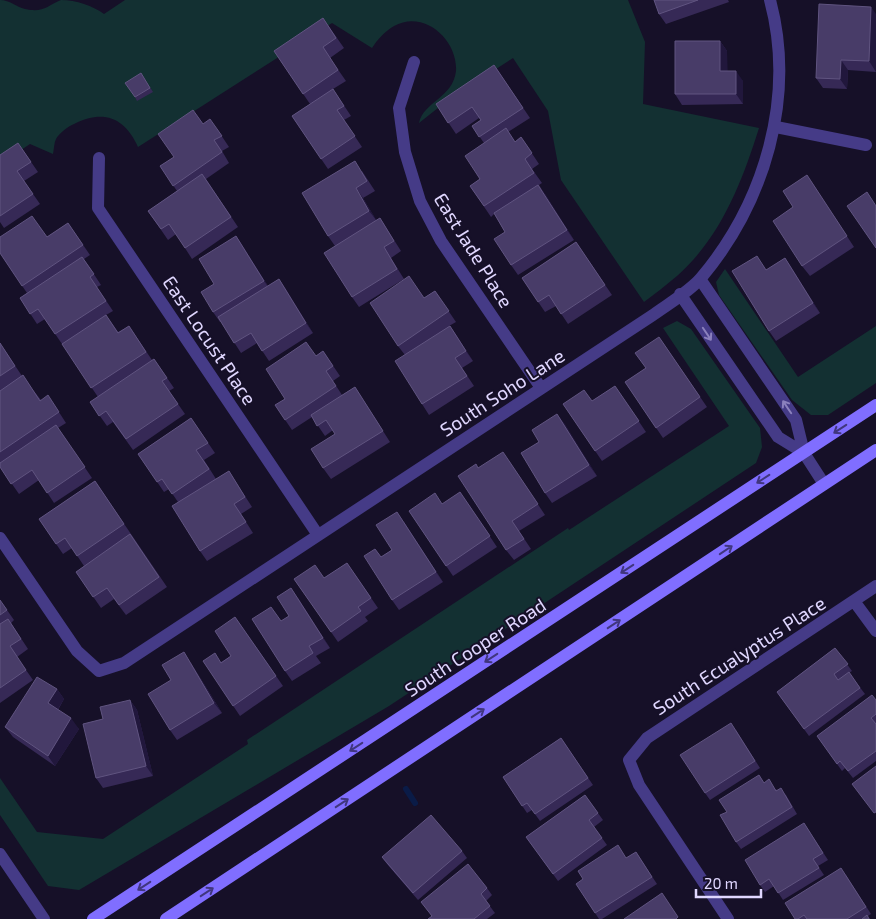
<svg xmlns="http://www.w3.org/2000/svg" width="876" height="919" font-family="'Exo 2',sans-serif">
	<rect width="100%" height="100%" fill="#161028"/>
	<path fill="#133032" d="M0,0c10,0 16,7 25,9 18,4 22,-3 36,-9 15,0 32,6 43,14l21,-14h503l17,42 -2,62 116,24c-17,54 -38,109 -82,148 -11,9 -22,18 -33,26l-83,-122 -13,-69 -35,-53 -65,42 -29,23c5,-22 34,-25 37,-52 2,-31 -32,-62 -62,-45 -10,6 -16,13 -22,22l-40,-25 -194,124c-13,-29 -34,-38 -64,-23 -5,2 -15,9 -18,15 -2,4 -2,10 -3,15l-23,-10 -30,20z
		M725,269l73,108 78,-51v57l-48,32h-17l-19,-15 -73,-105 -3,-13z
		M677,321l14,8 69,99 2,19 -6,16 -367,243 -310,184 -31,-4 -48,-71v-37l37,54 66,7 145,-95 -1,-4 321,-212 1,2 160,-104 -66,-98z"/>
	<g fill="none" stroke-linecap="round" stroke-linejoin="round">
		<path stroke="#0a1b47" stroke-width="6" d="M406,789l9,14"/>
		<path stroke="#453b87" stroke-width="12" d="M414,62l-15,46 6,44 15,49 21,40 100,147
			M776,127l90,18
			M99,158l-1,50 220,327
			M700,279l96,141 8,33 20,31
			M680,294l98,143 26,16
			M0,538l77,113 22,20 25,-8 529,-348c15,-11 36,-23 48,-37 64,-76 95,-181 69,-278
			M854,601l22,30
			M0,854l44,65
			M728,919l-89,-134 -10,-25 18,-22 229,-152"/>
		<path stroke="#806eff" stroke-width="12" d="M93,919l783,-514
			M166,919l710,-469"/>
	</g>
	<path fill="#362956" d="M654,0h74l1,2 -63,22 -7,-10z
		M871,7l5,65 -28,-2 -1,19 -24,-1 -7,-10z
		M323,18l21,30 -14,10 16,23 -13,8 18,27 -7,4 18,27 -34,22 -36,-53 18,-12 -36,-53z
		M720,41l7,10v20l16,10v23l-61,1 -7,-11z
		M494,65l36,53 -22,14 7,10 6,-5 18,27 -7,5 10,14 -3,2 35,55 -56,35 -7,-10 -6,-33 -11,-18 -3,3 -21,-31 10,-7 4,-36 -12,-17 9,-6 -2,-2 -23,16 -20,-30z
		M141,73l12,19 -16,9 -2,-4z
		M203,124l14,5 12,18 -7,4 7,12 -23,16 32,48 -46,32 -16,-25 -8,6 -20,-29 29,-20 -17,-25 14,-9z
		M18,143l20,29 -14,9 16,23 -36,24 -4,-6v-67z
		M362,171l13,20 -12,7 13,22 4,-2 21,33 -10,7 13,21 -45,28 -7,-10 -17,-51 -7,-10z
		M807,175l47,72 -44,29 -8,-10 -9,-59z
		M68,223l22,32 -6,4 17,26 -4,2 16,24 -7,4 12,17 11,-6 23,34 2,-1 20,29 -5,3 16,23 -52,36 -20,-28 -6,4 -17,-24 8,-5 -53,-78 -8,5 -17,-26 7,-5 -27,-40 47,-16z
		M236,236l32,50 11,-7 34,54 -44,28 -12,-18 -16,10 -20,-31h-1l-7,-10 1,-28z
		M576,242l36,53 -44,29 -12,-18 -11,6 -23,-34z
		M785,258l35,55 -44,28 -7,-10 -3,-61z
		M435,291l21,31 -7,4h1l23,35 -11,7 12,18 -45,29 -7,-11 -17,-49 -7,-9 26,-48z
		M659,337l48,70 -44,31 -38,-56 21,-14z
		M0,343l22,33 19,24 14,6 11,17 -8,5 34,50 -38,25 -15,-23 -20,14 -19,-27z
		M323,351l17,25 -7,5 9,14 13,-8 35,55 -59,37 -8,-11 12,-34 -2,-4 -8,6 -13,-19 -20,13 -17,-25 10,-6 31,-43z
		M615,386l31,46 -44,29 -39,-57 29,-3z
		M557,414l40,62 -45,27 -7,-10 -6,-51z
		M191,418l24,35 -11,7 12,19 13,-8 23,36 -11,7 12,19 -46,28 -7,-10 -22,-49 -9,-13 -5,3 -26,-38z
		M510,462l35,53 -26,16 12,18 -17,11 -8,-10 -28,-82z
		M95,481l72,106 -41,28 -12,-16 -13,9 -25,-36 8,-6 -12,-18 -9,6 -24,-35z
		M460,492l37,55 -44,29 -44,-65 34,-7z
		M404,522l39,60 -44,28 -7,-10 -17,-51 6,8 11,-7z
		M347,563l31,45 -13,9 3,4 -30,21 -44,-63 30,-1z
		M298,598l32,50 -14,8 5,7 -29,18 -7,-10 4,-55z
		M0,600l14,20 -3,3 17,26 -11,8 16,23 -33,23z
		M235,617l48,69 -43,30 -37,-55 18,1 10,-6z
		M835,648l17,23 -3,2 16,21 -56,42 -32,-44z
		M191,663l31,50 -45,27 -7,-10 1,-50z
		M57,689l7,10 -6,11 21,19 -24,37 -42,-29 -8,-10z
		M130,700l7,10 16,66 -50,12 -7,-10 7,-59z
		M876,700v61l-23,17 -8,-10 -3,3 -25,-35z
		M736,730l24,38 -50,32 -5,-7z
		M561,738l32,47 -53,36 -8,-11 -5,3 -24,-36z
		M765,783l12,7 9,5 11,19 -56,35 -5,-7 -9,-30z
		M585,795l18,25 -9,7 13,18 -49,36 -32,-44z
		M804,823l24,37 -10,6 6,9 -41,25 -9,-14 -9,6 -5,-7z
		M462,851l5,7 -49,42 -31,-36 -5,-7z
		M636,852l21,32 -55,35h-3l-23,-35 51,-26z
		M846,875l25,39 -3,2 2,3h-75z
		M487,888l5,7 -6,6 9,12 -8,6h-59l4,-3 -11,-14z"/>
	<path fill="#21173c" d="M871,7l5,7v58l-7,-11z
		M720,41l7,10 1,30 -8,-10z
		M841,60l7,10 -1,19 -7,-10z
		M736,71l7,10v23l-7,-10z
		M538,185l8,10 28,45 -7,-10z
		M356,188l7,10 14,23 -8,-10z
		M236,236l7,10 28,45 -7,-10z
		M785,258l7,10 28,45 -7,-10z
		M279,279l7,10 27,44 -7,-10z
		M450,326l7,10 16,25 -7,-10z
		M557,414l8,10 32,52 -8,-11z
		M397,512l7,10 39,60 -7,-10z
		M291,588l7,10 32,50 -7,-10z
		M184,652l7,11 31,50 -8,-10z
		M57,689l7,10 -9,15 -7,-11z
		M130,700l7,10 16,66 -7,-10z
		M71,718l8,11 -24,37 -7,-10z"/>
	<path fill="#483c68" stroke="#605480" d="M654,0h44l-39,14z
		M819,4l52,3 -2,54 -28,-1 -1,19 -24,-1z
		M323,18l13,20 -13,9 15,23 -35,24 -29,-43z
		M675,41h45v30h16v23h-61z
		M494,65l29,43 -44,29 -7,-11 9,-6 -9,-13 -24,16 -12,-19z
		M141,73l9,15 -15,9 -10,-14z
		M333,89l11,17 -7,4 18,26 -34,23 -29,-43z
		M193,110l10,14 7,-5 12,17 -8,4 8,12 -49,34 -13,-20 14,-9 -16,-23z
		M506,128l9,14 6,-5 11,16 -7,6 9,14 -50,33 -14,-20 10,-7 -15,-23z
		M18,143l13,19 -14,9 16,23 -33,22v-61z
		M355,161l12,20 -11,7 13,23 -41,25 -26,-43z
		M202,174l29,43 -46,31 -16,-24 -8,5 -13,-18z
		M807,175l40,61 -45,30 -29,-45 20,-14 -10,-16z
		M538,185l29,45 -56,35 -17,-26 11,-7 -11,-19z
		M867,192l9,14v42l-29,-42z
		M32,216l15,21 21,-14 15,22 -61,41 -22,-33v-16z
		M380,218l14,23 -10,6 13,22 -45,28 -28,-44z
		M236,236l28,45 -51,31 -12,-20 13,-8 -15,-25z
		M576,242l29,43 -44,29 -12,-19 -11,7 -16,-24z
		M757,256l9,14 19,-12 28,45 -44,28 -37,-60z
		M82,257l12,17 -4,3 16,24 -51,33 -17,-25 -8,5 -10,-16z
		M409,276l15,22 11,-7 14,20 -51,35 -28,-43z
		M279,279l27,44 -44,28 -11,-18 -17,10 -16,-26z
		M106,315l12,18 11,-7 17,26 -55,36 -29,-44z
		M450,326l16,25 -11,7 12,18 -45,28 -27,-43z
		M659,337l41,60 -44,31 -31,-46 21,-14 -11,-15z
		M306,342l10,14 7,-5 10,15 -7,5 10,15 -51,34 -10,-15 10,-6 -19,-30z
		M0,343l15,23 -15,10z
		M154,359l13,19 -5,3 16,23 -52,35 -20,-28 -7,5 -9,-14z
		M23,375l17,26 8,-6 11,17 -59,40v-61z
		M615,386l24,35 -44,30 -32,-47 21,-14 8,11z
		M355,387l28,44 -60,37 -12,-19 24,-15 -9,-14 -9,6 -6,-11z
		M557,414l32,51 -44,28 -24,-40 18,-11 -7,-12z
		M191,418l17,25 -12,7 13,19 -37,25 -10,-15 -5,3 -19,-28z
		M56,425l29,42 -38,26 -15,-23 -21,14 -11,-17v-4z
		M503,452l35,52 -26,17 12,18 -18,11 -48,-74 18,-12 2,4z
		M229,471l16,26 -11,7 12,18 -46,29 -28,-45z
		M95,481l29,43 -47,32 -12,-18 -9,6 -17,-25z
		M460,492l30,44 -44,30 -37,-55 26,-18 7,11z
		M397,512l39,60 -44,28 -28,-44 11,-7 6,8 11,-7 -16,-25z
		M130,534l29,43 -40,28 -12,-17 -14,9 -17,-25z
		M347,563l24,35 -13,9 3,4 -30,21 -37,-53 21,-14 9,13z
		M291,588l32,50 -14,8 4,7 -28,18 -33,-52 19,-12 10,14 8,-5 -12,-19z
		M0,600l7,10 -7,5z
		M235,617l41,59 -43,30 -30,-45 12,-8 6,10 10,-7 -16,-25z
		M8,619l13,20 -11,7 16,24 -26,18v-64z
		M835,648l13,16 -14,10 4,6 11,-8 11,16 -56,41 -27,-37z
		M184,652l30,51 -44,27 -22,-36 23,-14 -9,-15z
		M37,677l20,12 -9,14 23,15 -23,38 -43,-29z
		M872,695l4,5v14l-5,4 5,6v27l-28,20 -8,-10 -3,3 -20,-28z
		M130,700l16,66 -50,12 -13,-54 20,-5 -3,-12z
		M731,723l24,38 -50,32 -25,-38z
		M561,738l27,40 -53,36 -8,-11 -5,3 -19,-29z
		M876,766v46l-2,1 -22,-29z
		M759,775l5,8 5,-4 7,12 5,-3 11,19 -56,35 -16,-27 7,-3 -8,-12z
		M585,795l13,18 -9,7 13,18 -49,36 -27,-37z
		M431,815l31,36 -49,42 -31,-36z
		M804,823l19,30 -10,6 6,9 -41,25 -9,-14 -9,6 -15,-25z
		M618,845l8,13 10,-6 16,25 -57,36 -19,-29 7,-5 -5,-8z
		M468,864l19,24 -6,6 9,12 -16,13h-46l4,-3 -11,-14z
		M841,868l25,39 -19,12h-40l-3,-4 -6,4h-3l-10,-16z
		M662,893l16,24 -2,2h-52z
		M867,915l2,4h-7z"/>
	<defs><path id="oneway-shaft" d="M-6 0H5M1.5-3L5.5 0L1.5 3" fill="none" stroke-width="1.6" stroke-linecap="round" stroke-linejoin="round" transform="scale(1.25)"/></defs>
	<g stroke="#8b81bd">
		<use href="#oneway-shaft" transform="translate(707 334) rotate(56)"/>
		<use href="#oneway-shaft" transform="translate(787 407) rotate(-124)"/>
	</g>
	<g stroke="#40367e">
		<use href="#oneway-shaft" transform="translate(840 429) rotate(147)"/>
		<use href="#oneway-shaft" transform="translate(763 479) rotate(147)"/>
		<use href="#oneway-shaft" transform="translate(726 550) rotate(-34)"/>
		<use href="#oneway-shaft" transform="translate(627 569) rotate(147)"/>
		<use href="#oneway-shaft" transform="translate(614 624) rotate(-33)"/>
		<use href="#oneway-shaft" transform="translate(491 658) rotate(147)"/>
		<use href="#oneway-shaft" transform="translate(478 713) rotate(-33)"/>
		<use href="#oneway-shaft" transform="translate(356 747) rotate(147)"/>
		<use href="#oneway-shaft" transform="translate(342 803) rotate(-33)"/>
		<use href="#oneway-shaft" transform="translate(144 886) rotate(147)"/>
		<use href="#oneway-shaft" transform="translate(207 892) rotate(-33)"/>
	</g>
	<g text-anchor="middle" dominant-baseline="central" stroke-width="4" stroke-linejoin="round" paint-order="stroke">
		<g font-size="19" fill="#e0d7ff" stroke="#161028">
			<text transform="translate(474 250) rotate(58)">East Jade Place</text>
			<text transform="translate(210 340) rotate(56)">East Locust Place</text>
			<text transform="translate(502 392) rotate(-33)">South Soho Lane</text>
			<text transform="translate(475 647) rotate(-33)">South Cooper Road</text>
			<text transform="translate(739 655) rotate(-33)">South Ecualyptus Place</text>
		</g>
	</g>
	<path d="M696 889v8h65v-8" fill="none" stroke="#e0d7ff" stroke-width="2.5"/>
	<text x="704" y="889" font-size="15" fill="#e0d7ff" stroke="#161028" stroke-width="4" paint-order="stroke">20 m</text>
</svg>
